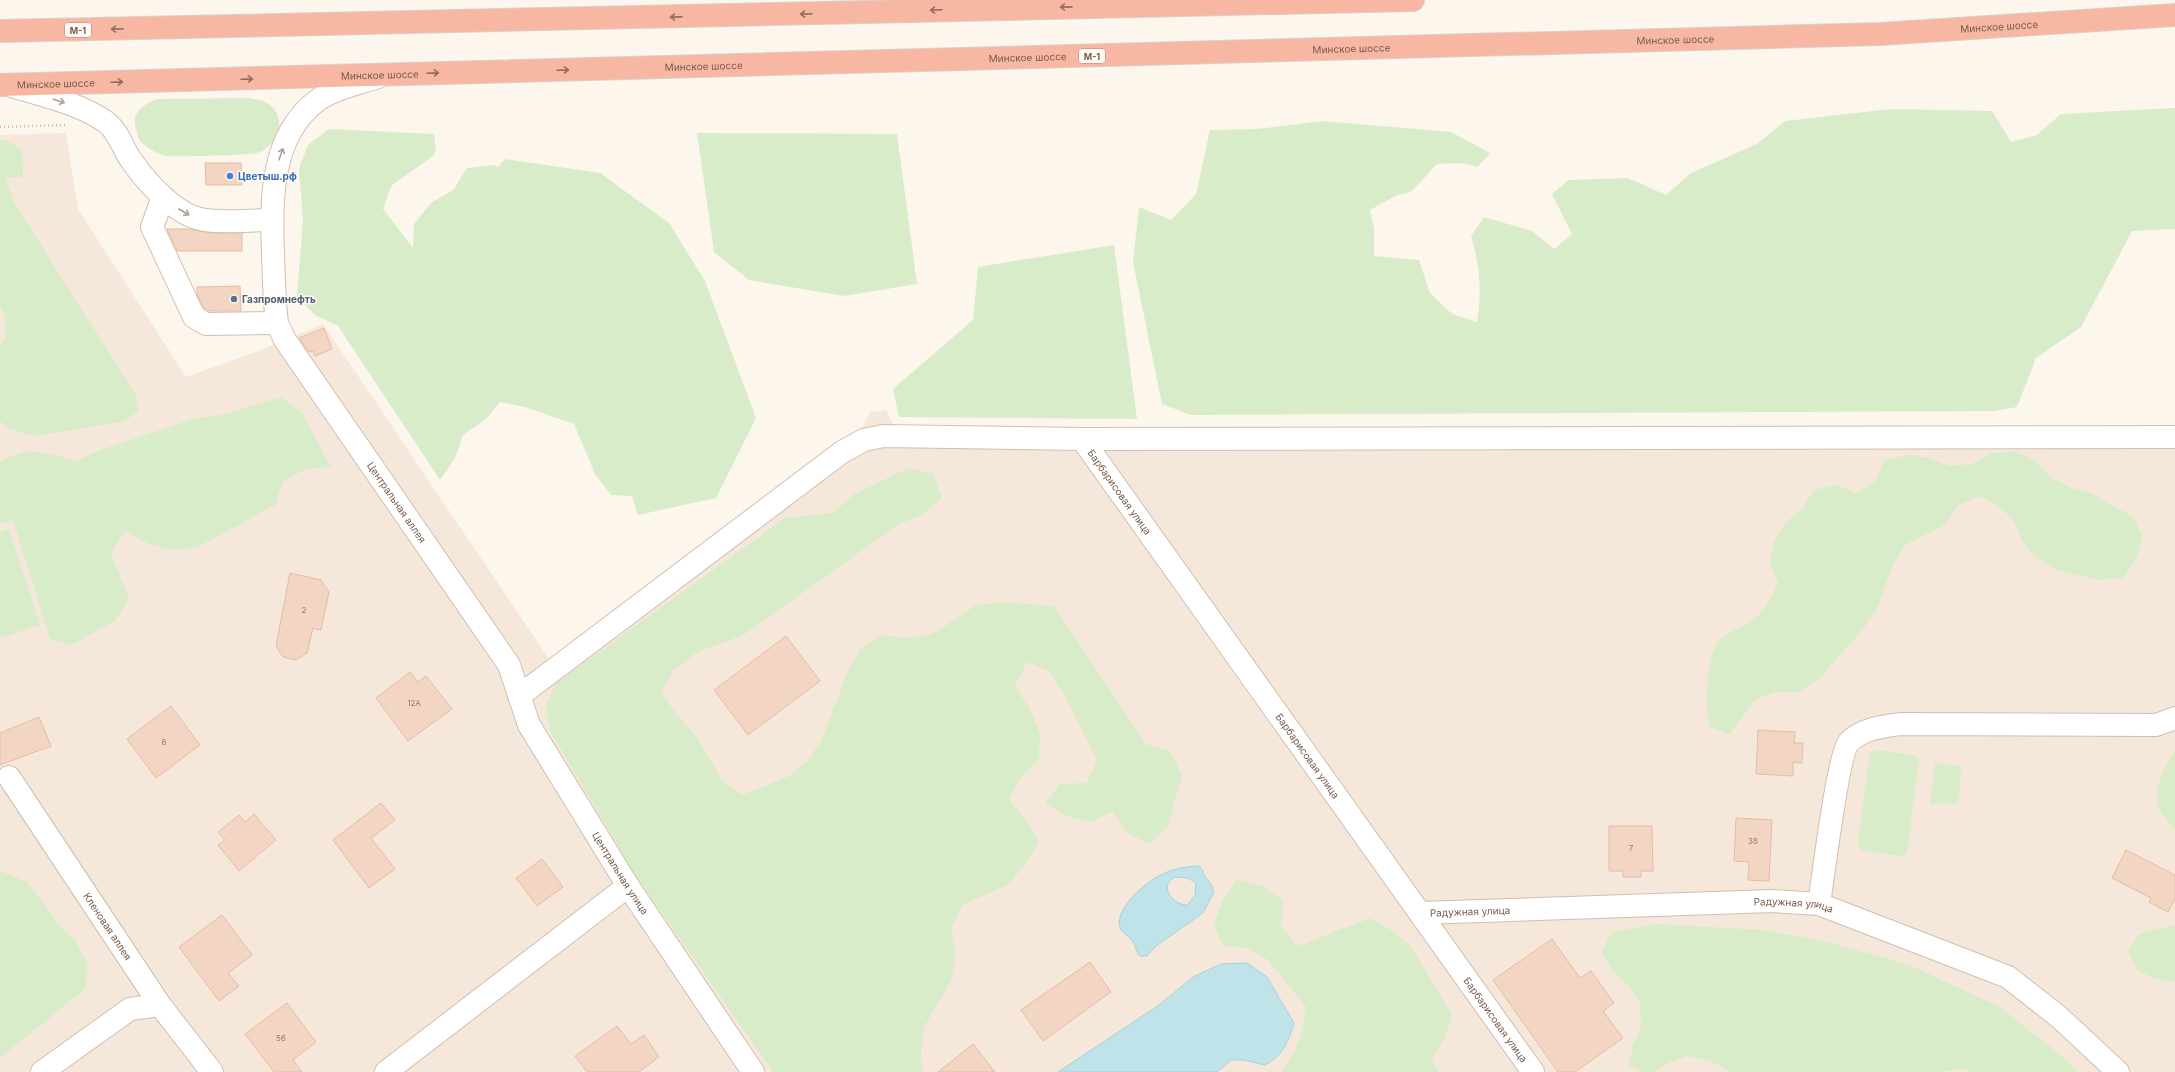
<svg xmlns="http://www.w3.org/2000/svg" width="2175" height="1072" font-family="Inter,sans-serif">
	<rect width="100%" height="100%" fill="#fdf6ec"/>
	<path fill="#f5e8da" d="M66,133l12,76 108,168 75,-27 62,-26 228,338 307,-226 12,-24 16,-2 7,14 8,5 1274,-2v645h-2175v-937z"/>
	<path fill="#d8ecc9" d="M250,98c9,2 16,3 22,9 16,15 3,40 -15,46 -6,2 -84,4 -91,3 -8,-2 -21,-9 -26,-15 -2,-3 -3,-8 -4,-12 -5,-17 7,-24 21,-30z
		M2175,108v121l-43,2 -51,96 -45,31 -19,49 -23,4 -803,4 -29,-11 -29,-142 6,-55 32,13 25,-26 14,-64 47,-1 66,-8 128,11 39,21 -12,14 -17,-4 -24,1 -26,28 -14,3 -27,15 4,19v27l45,4 11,33 22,21 25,8c5,-30 3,-56 -6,-86l13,-19 48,14 22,18 18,-15 -20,-40 17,-14 59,-2 38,17 25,-22 66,-29 28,-23 106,-12 101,2 19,31 26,-7 24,-21z
		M329,129l105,5 2,17 -3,5 -42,30 -8,23 30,39 1,-24 17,-21 22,-13 14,-22 25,-3 6,2 7,-8 95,14 69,50 36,58 51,137 -40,80 -78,17 -6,-19 -21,-1 -16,-21 -21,-50 -49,-17 -25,-5 -15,18 -22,15 -8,23 -15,22 -102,-154 -23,-11 -18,-18 6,-77 -4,-52 9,-23z
		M697,133l200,1 20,150 -72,12 -96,-16 -35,-28z
		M0,140h5l17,9 1,28 -17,1 8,24 123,195 1,14 -13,10 -89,15 -28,-7 -8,-8v-76l6,-8 -2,-26 -4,-5z
		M1114,245l23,174 -238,-2 -6,-28 80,-69 5,-53z
		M281,397l21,16 29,54 -25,2 -23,12 -8,24 -79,43 -25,2 -24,-7 -22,-12 -14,22 18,46 -14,22 -44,24 -21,-6 -37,-119 -13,4v-63l26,-10 26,3 24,7 24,-11 96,-32 25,-3z
		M2014,451l21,9 15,17 22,11 21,6 40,23 10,20 -7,23 -14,18 -24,2 -42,-11 -21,-12 -14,-17 -7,-19 -15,-15 -20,-10 -22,10 -12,19 -40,20 -12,20 -16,44 -13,19 -46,52 -20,12h-21l-21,7 -26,35 -21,-7c-3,-20 -4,-70 10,-86 11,-12 25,-13 36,-23 11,-9 17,-22 23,-35l-8,-20 4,-21 11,-19 17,-14 12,-19 22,-5 20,8 20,-12 8,-21 24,-5 21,3 21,8 22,-2 20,-11z
		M908,468l25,6 9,24 -20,17 -23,9 -154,110 -49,19 -22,17 -13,22 16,23 19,21 26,44 20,15 47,-19 18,-15 14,-20 27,-70 13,-23 20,-13 26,3 26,-4 43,-29 27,-3 51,4 92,138 24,7 12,24 -14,51 -18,18 -24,-11 -13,-22 -22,11 -25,-6 -21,-13 15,-19 26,-1 11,-22 -33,-67 -14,-22 -23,-10 -12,24 15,23 10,24 -1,27 -19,18 -11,22 16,19 14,23 -14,22 -16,20 -46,21 -12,22 5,26 -5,28 -27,46 -3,26 1,19h-149l-137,-196 -86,-145 -4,-25 10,-23 229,-165 48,-5 20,-18z
		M9,529l31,96 -40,13v-106z
		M1877,750l37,5 5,4 -11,88 -3,8 -5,1 -36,-5 -5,-4 -1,-7 11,-81 2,-7z
		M2175,750v80c-4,-6 -10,-12 -14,-18 -11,-19 4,-46 14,-62z
		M1935,763l27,3 -4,37 -28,1z
		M0,871l27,11 16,20 14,21 18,17 13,24 -3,25 -85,69z
		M1237,880l25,6 21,14 -2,26 17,20 72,-28 23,13 19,17 40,67 -8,24 -13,23 9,10h-160c18,-18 23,-40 26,-65l-38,-47 -21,-12 -24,-2 -9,-22 9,-24z
		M1655,924l108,6 65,12 84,24 88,41 58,46 21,19h-110l-4,-3 -26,3h-207l-22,-11 -22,-5 -20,7 -14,9h-11l-14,-6 4,-20 8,-21 -1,-22 -12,-18 -16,-15 -11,-18 11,-20z
		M2175,925v57l-20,-3 -18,-9 -9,-19 11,-17z"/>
	<path fill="#bfe3e8" stroke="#a5d3da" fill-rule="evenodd" d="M1198,866l4,3c2,10 10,13 12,23l-11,21 -47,33 -9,10h-7c-5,-5 -4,-10 -8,-16 -4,-5 -10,-6 -12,-13 -6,-19 29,-48 45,-54 10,-5 22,-6 33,-7zM1175,877l13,1 8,5 -1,13 -8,9c-15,0 -29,-20 -12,-28z
		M1247,963l20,14 27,46c-6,20 -11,32 -29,42l-21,-5h-13l-14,12h-159l101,-67 34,-28 28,-13z"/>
	<path fill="#f3d5c3" stroke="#e6bba3" d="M205,163h36l1,22h-36z
		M189,229l23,4h30v18h-65l-10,-22z
		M240,286l1,25h-32l-5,-3 -7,-13v-8z
		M324,328l8,21 -17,7 -2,-5 -4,1 -10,-14z
		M290,573l31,7 8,12 -8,38 -8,-2 -6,25 -11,7 -13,-3 -7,-11z
		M786,636l34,45 -72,54 -34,-45z
		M410,672l8,10 8,-6 26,33 -44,32 -32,-43z
		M171,706l29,39 -44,33 -29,-39z
		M39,717l12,29 -51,19v-32z
		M1758,730l37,2 -1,11h9l-1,20 -9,-1v14l-37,-2z
		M381,803l14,17 -24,18 24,31 -26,19 -36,-48z
		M254,814l22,26 -37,31 -21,-26 7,-5 -7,-8 21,-17 6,7z
		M1736,818l36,2 -3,61 -21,-1 1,-18 -15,-1z
		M1609,826h43l1,45h-12v6h-18v-6h-14z
		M2126,850l49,25v24l-7,13 -19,-10 2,-4 -39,-20z
		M542,859l21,28 -26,19 -21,-28z
		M222,915l30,40 -24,18 11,13 -20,15 -40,-54z
		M1552,939l28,39 11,-7 23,32 -11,8 20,27 -48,34h-17l-65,-92z
		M1090,962l21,30 -68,49 -22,-31z
		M287,1003l29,39 -23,18 9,12h-28l-29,-38z
		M617,1026l14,18 13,-9 15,22 -20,15h-52l-12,-16z
		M973,1044l22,28h-57z"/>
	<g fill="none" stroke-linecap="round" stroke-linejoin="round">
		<g stroke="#d1beb0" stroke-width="24">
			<g id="minor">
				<path id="s1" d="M378,77c-20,7 -43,11 -60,23 -48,35 -47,101 -45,154 1,23 1,46 4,69l8,17 224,325 20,60 99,161 125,186"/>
				<path d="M12,86c32,10 67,17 94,36 13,10 16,25 25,38 16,23 45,56 74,60 21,3 45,0 67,0"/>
				<path d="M163,197l-11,30 42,90 12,7 71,-1"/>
				<path id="s2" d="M1082,439l451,633"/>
				<path d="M519,696l323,-244 22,-12 19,-4 199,3 1093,-2"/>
				<path id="s3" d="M9,777l151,228 52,67"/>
				<path d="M1819,904c4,-25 19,-150 30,-162 14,-14 33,-15 51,-18l256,1 19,-7"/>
				<path id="s4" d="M1420,913l352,-12 47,3 189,73 51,40 59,55"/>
				<path d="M42,1072l88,-63 30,-4"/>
				<path d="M386,1072l242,-186"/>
			</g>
		</g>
		<g stroke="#dad1cd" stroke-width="24">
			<g id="highway">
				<path d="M0,31l1413,-31"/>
				<path id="s5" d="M0,85l1880,-51 295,-19"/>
			</g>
		</g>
		<path stroke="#d9b8a5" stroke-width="2.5" stroke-dasharray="1 3" stroke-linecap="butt" d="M0,127l65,-2"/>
		<use href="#minor" stroke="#fff" stroke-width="22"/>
		<use href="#highway" stroke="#f7b7a3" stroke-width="22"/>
	</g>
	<defs><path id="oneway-shaft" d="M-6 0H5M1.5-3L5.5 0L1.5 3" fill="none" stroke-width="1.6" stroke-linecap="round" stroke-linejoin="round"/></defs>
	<g stroke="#936e5e">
		<use href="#oneway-shaft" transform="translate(1066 7) rotate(179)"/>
		<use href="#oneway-shaft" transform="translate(936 10) rotate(178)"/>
		<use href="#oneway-shaft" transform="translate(806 14) rotate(178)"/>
		<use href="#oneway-shaft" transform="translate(676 17) rotate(179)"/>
		<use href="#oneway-shaft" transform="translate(117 29) rotate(179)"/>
		<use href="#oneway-shaft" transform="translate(563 70) rotate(-2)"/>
		<use href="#oneway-shaft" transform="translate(433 73) rotate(-2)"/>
		<use href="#oneway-shaft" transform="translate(247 79) rotate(-2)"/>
		<use href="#oneway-shaft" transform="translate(117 82) rotate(-2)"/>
	</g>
	<g stroke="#af9d94">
		<use href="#oneway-shaft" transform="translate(59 101) rotate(17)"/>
		<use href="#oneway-shaft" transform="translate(281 154) rotate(-71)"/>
		<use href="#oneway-shaft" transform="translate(184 212) rotate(30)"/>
	</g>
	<circle fill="#3f7fe0" stroke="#fffaf3" stroke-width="1.5" cx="230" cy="176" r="4"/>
	<circle fill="#5c6f8a" stroke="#fffaf3" stroke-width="1.5" cx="234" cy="299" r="4"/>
	<g text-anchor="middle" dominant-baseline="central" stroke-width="3" stroke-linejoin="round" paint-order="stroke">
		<g font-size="8" fill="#987a6a">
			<text x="304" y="610">2</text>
			<text x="414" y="703">12А</text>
			<text x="164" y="742">6</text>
			<text x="1753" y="841">38</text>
			<text x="1631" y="848">7</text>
			<text x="281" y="1038">56</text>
		</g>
		<g fill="#fffaf3" stroke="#a28b7f" stroke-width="1">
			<rect x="65" y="23" width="26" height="14" rx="3"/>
			<rect x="1079" y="49" width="26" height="14" rx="3"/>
		</g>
		<g font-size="9" font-weight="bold" fill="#7a5c4d">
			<text x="78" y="30">М-1</text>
			<text x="1092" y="56">М-1</text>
		</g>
		<g font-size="10" fill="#7a5c4d" stroke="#fffaf3">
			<text stroke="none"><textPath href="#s5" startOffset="2000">Минское шоссе</textPath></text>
			<text stroke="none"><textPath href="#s5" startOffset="1676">Минское шоссе</textPath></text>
			<text stroke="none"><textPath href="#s5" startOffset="1352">Минское шоссе</textPath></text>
			<text stroke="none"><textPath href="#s5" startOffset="1028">Минское шоссе</textPath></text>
			<text stroke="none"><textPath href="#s5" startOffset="704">Минское шоссе</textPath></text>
			<text stroke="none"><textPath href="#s5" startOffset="380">Минское шоссе</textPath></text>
			<text stroke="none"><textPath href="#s5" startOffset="56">Минское шоссе</textPath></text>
			<text stroke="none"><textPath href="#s2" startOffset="65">Барбарисовая улица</textPath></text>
			<text stroke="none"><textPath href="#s1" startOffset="517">Центральная аллея</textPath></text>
			<text stroke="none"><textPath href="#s2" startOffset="389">Барбарисовая улица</textPath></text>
			<text stroke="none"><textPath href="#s1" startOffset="952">Центральная улица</textPath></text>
			<text stroke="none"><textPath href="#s4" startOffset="374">Радужная улица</textPath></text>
			<text stroke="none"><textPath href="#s4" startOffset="50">Радужная улица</textPath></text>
			<text stroke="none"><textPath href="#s3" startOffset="179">Кленовая аллея</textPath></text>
			<text stroke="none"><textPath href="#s2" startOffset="713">Барбарисовая улица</textPath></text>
		</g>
		<g font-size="10" font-weight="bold" fill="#366cbe" stroke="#fffaf3" text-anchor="start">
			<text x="238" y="176">Цветыш.рф</text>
		</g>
		<g font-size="10" font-weight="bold" fill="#4e5e75" stroke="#fffaf3" text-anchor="start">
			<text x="242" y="299">Газпромнефть</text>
		</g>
	</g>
</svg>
